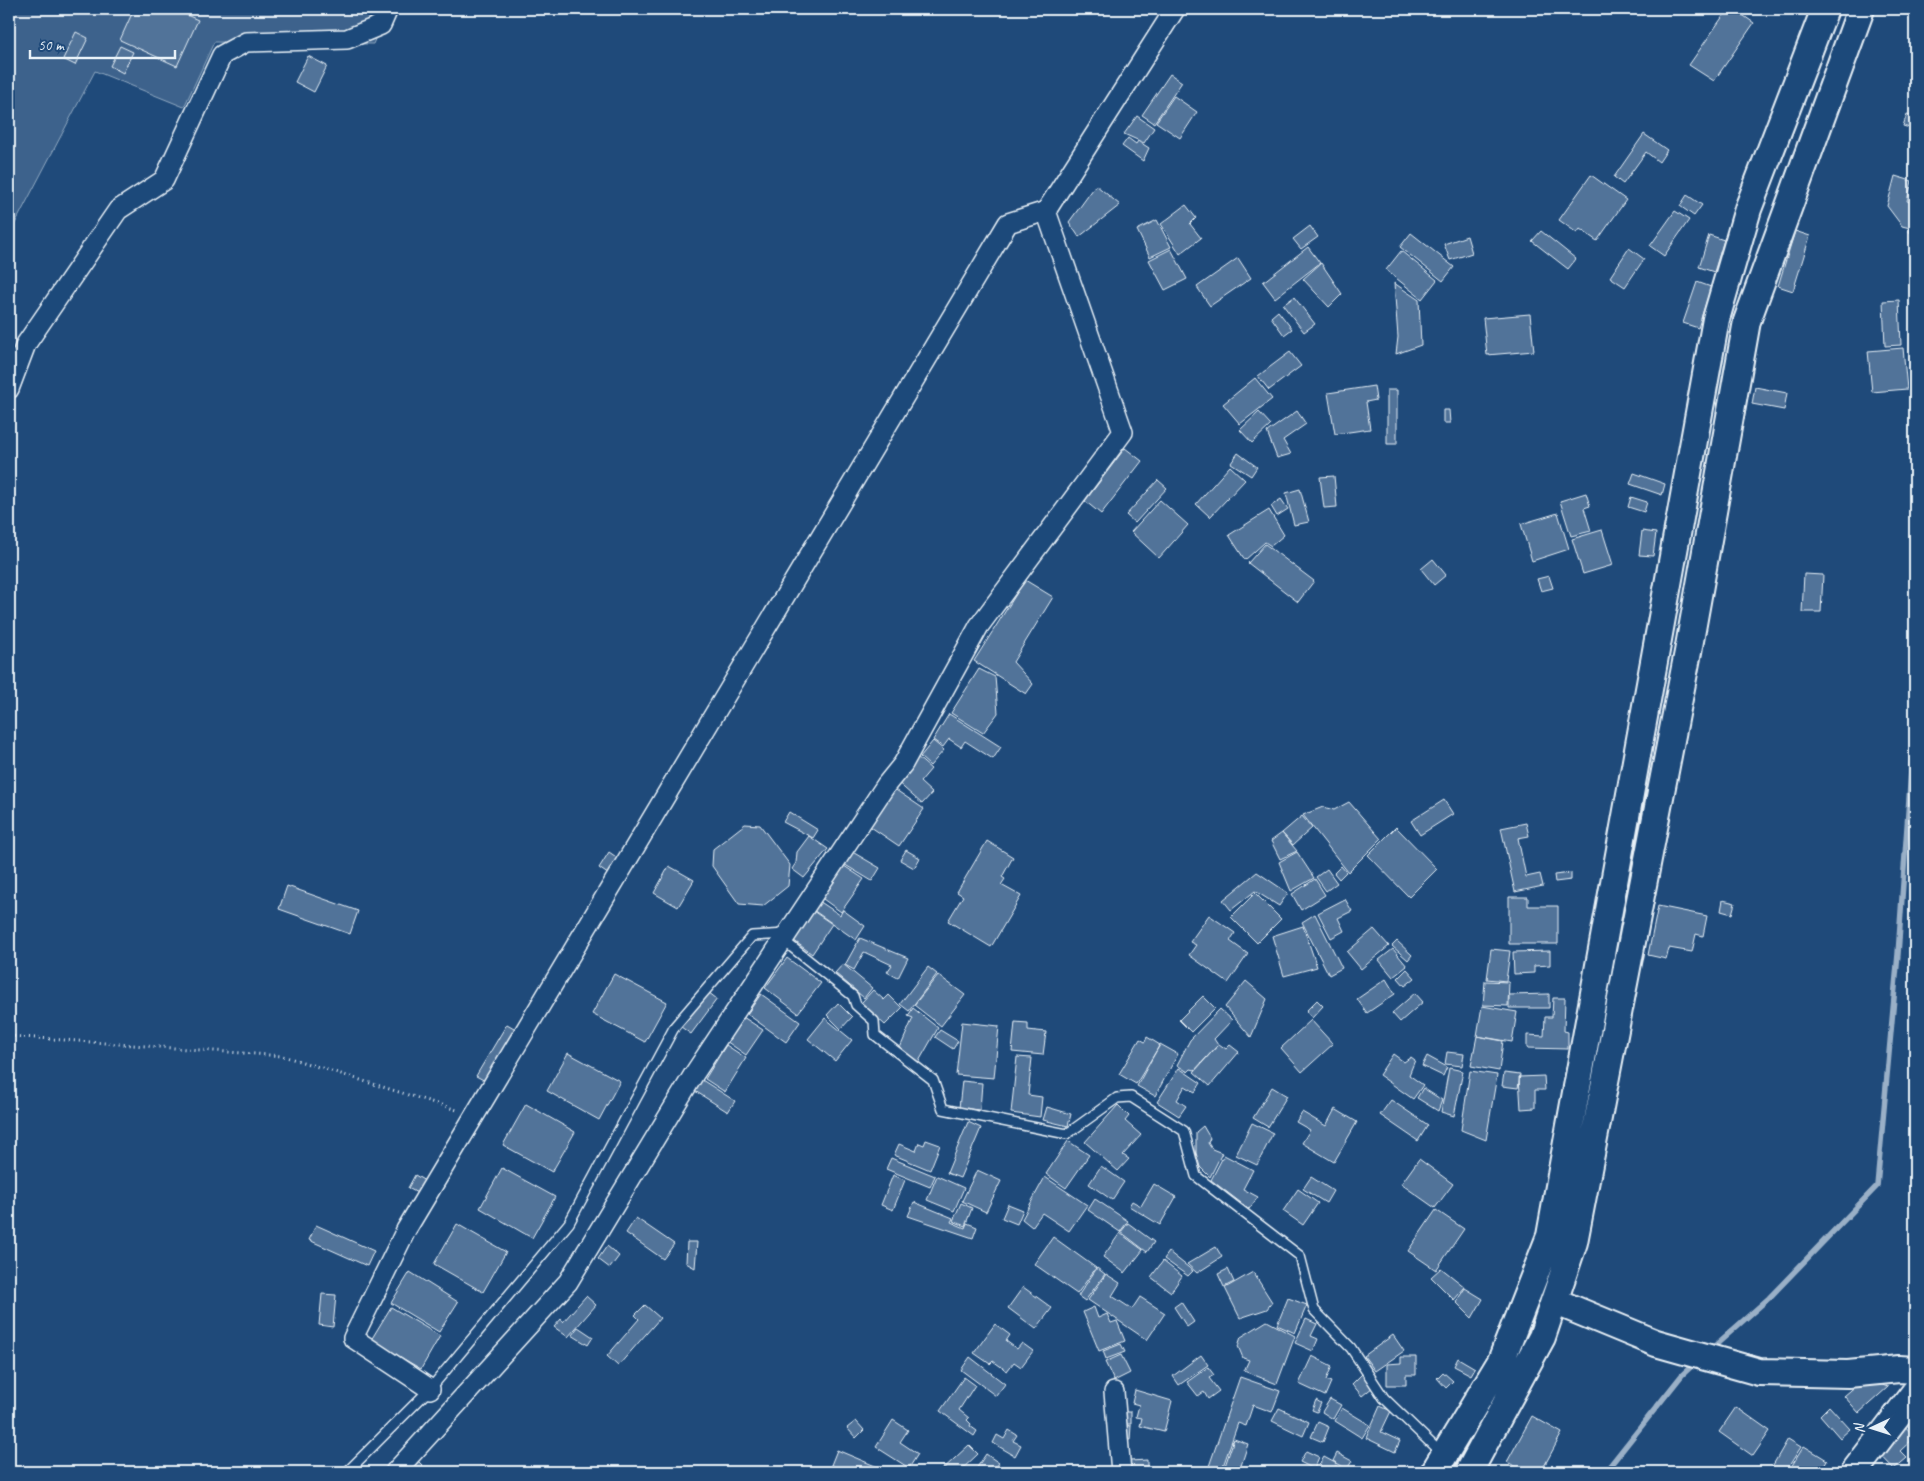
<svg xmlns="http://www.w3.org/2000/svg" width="1924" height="1481" font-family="Caveat,sans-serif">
	<rect width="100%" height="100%" fill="#1f4a7a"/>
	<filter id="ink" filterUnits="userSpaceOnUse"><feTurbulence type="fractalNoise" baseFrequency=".02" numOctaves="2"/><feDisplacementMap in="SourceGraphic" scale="10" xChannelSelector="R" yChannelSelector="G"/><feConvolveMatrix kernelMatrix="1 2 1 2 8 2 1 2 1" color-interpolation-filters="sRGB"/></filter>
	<g filter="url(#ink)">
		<path fill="#3c628c" stroke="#92aac2" d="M9,9h379l-15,35 -159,-2 -30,65 -89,-36 -86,164z"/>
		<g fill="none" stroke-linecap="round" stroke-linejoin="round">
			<path stroke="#9ab0c7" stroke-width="5.5" d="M1710,1350l59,-52 108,-112 21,-232 17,-240
				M1605,1472l77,-97 14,-13"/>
		</g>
		<path fill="#517399" stroke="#e8f1f8" d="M134,9h39l25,11 -21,46 -57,-26z
			M1728,9h6l20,14 -40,58 -25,-16z
			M76,32l12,6 -13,27 -12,-6z
			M120,46l13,6 -10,21 -13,-7z
			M308,56l19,10 -13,26 -19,-10z
			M1170,74l12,8 -28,41 -12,-8z
			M1174,96l23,16 -17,26 -24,-16z
			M1907,114l8,2 -2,13 -10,-3z
			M1137,116l17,12 -10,15 -20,-9z
			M1644,134l23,16 -8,12 -13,-10 -23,32 -9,-7z
			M1128,138l8,6 2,-3 11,7 -6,13 -21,-15z
			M1591,175l35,25 -29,41 -17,-12 -3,4 -18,-13z
			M1895,176l17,5 -5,20 8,2v31l-6,-2 1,-4 -8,-2 -15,-20z
			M1096,185l24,20 -41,32 -10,-15z
			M1687,195l15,10 -8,11 -14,-10z
			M1186,205l10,13 -6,6 11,14 -21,16 -19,-30z
			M1675,211l14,9 -25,36 -14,-10z
			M1157,220l14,27 -21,10 -13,-27z
			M1310,226l8,11 -17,12 -8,-10z
			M1541,231l35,28 -8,10 -36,-28z
			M1795,231l15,5 -17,55 -15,-5z
			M1411,233l43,34 -11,14 -43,-34z
			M1709,235l15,5 -10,32 -15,-5z
			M1467,236l5,17 -22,7 -6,-16z
			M1308,247l12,16 -45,35 -12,-16z
			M1629,248l15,11 -19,28 -15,-10z
			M1171,249l16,30 -22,11 -16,-30z
			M1401,251l36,29 -15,19 -36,-29z
			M1238,258l13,20 -41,28 -13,-19z
			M1321,263l21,31 -13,13 -26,-28z
			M1697,282l14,5 -13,41 -15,-5z
			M1394,283l25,17 2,45 -25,9 2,-17z
			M1294,297l21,27 -11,8 -21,-27z
			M1899,300l2,45 -16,1 -2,-45z
			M1278,311l14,18 -8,6 -13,-18z
			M1530,314l4,37 -47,4 -4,-37z
			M1903,348l4,41 -35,3 -4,-41z
			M1290,352l11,14 -32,24 -11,-14z
			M1255,378l17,21 -32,25 -17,-20z
			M1374,386l2,14 -10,2 4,27 -35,5 -7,-41z
			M1755,387l32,6 -3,17 -32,-6z
			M1387,390h10v54h-10z
			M1443,410h6l1,13h-7z
			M1297,411l9,13 -23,16 8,14 -14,4 -10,-26z
			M1259,412l12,13 -19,18 -12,-13z
			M1125,448l17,13 -41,53 -16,-13z
			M1238,453l19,14 -6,9 -20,-13z
			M1230,466l15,14 -35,37 -14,-13z
			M1634,473l31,11 -3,11 -32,-11z
			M1334,476l3,31 -13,1 -4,-31z
			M1158,480l9,8 -32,35 -9,-8z
			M1300,489l9,33 -15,3 -8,-32z
			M1586,493l4,13 -6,2 7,23 -20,5 -11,-35z
			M1631,497l16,5 -3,10 -16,-5z
			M1281,499l7,10 -11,7 -6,-10z
			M1160,500l28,25 -29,33 -28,-26z
			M1269,510l15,25 -13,11 -6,-4 -20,18 -16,-25z
			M1558,513l11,36 -37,12 -11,-37z
			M1602,530l11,35 -30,9 -11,-35z
			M1642,531l14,2 -3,23 -14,-1z
			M1265,544l49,37 -16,21 -50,-39z
			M1433,559l13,16 -12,10 -13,-16z
			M1804,574l19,1 -2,37h-19z
			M1549,576l4,12 -12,3 -4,-12z
			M1025,580l28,17 -40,65 20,22 -7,10 -52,-33z
			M979,669l16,8 3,36 -15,20 -32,-20z
			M949,714l52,33 -8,12 -28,-18 -4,6 -12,-8 -6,8 -10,-7z
			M933,741l11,9 -14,16 -10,-9z
			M916,756l15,13 -11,13 12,11 -10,11 -27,-24z
			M890,786l34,23 -25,37 -34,-23z
			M1444,800l9,14 -33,21 -9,-14z
			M1349,802l32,37 -33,33 -45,-57 20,-8 11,3z
			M789,812l29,18 -5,8 -30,-16z
			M1302,816l10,12 -19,17 -11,-12z
			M1526,823l3,13 -11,2 8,39 14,-3 3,12 -28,6 -14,-64z
			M745,824l15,1 30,40 -2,21 -25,20 -24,-2 -27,-38 1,-17z
			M1396,827l41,42 -28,28 -41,-42z
			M1282,833l15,18 -17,8 -9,-18z
			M809,836l19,13 -24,29 -12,-9 4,-6 1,-11z
			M987,841l26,16 -11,20 3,2 -4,6 20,11 -30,51 -43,-26 15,-25 -6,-4z
			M849,850l31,18 -8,13 -30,-18z
			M906,850l14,8 -6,10 -14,-8z
			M609,852l16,11 -10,16 -16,-11z
			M1297,852l17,26 -23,13 -12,-29z
			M838,862l26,17 -23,33 -25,-18z
			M669,866l25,14 -16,27 -24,-14z
			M1341,866l5,6 -7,7 -5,-6z
			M1327,869l10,14 -11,8 -10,-14z
			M1257,872l31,21 -9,13 -24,-15 -24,19 -8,-10z
			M1571,873v7l-16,2 -1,-7z
			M1315,879l10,16 -24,15 -9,-16z
			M287,886l71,25 -8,23 -71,-25z
			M1255,893l26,26 -24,24 -26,-26z
			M1509,897h19v9h30v38h-49z
			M1345,899l7,12 -14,7 6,13 -13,7 -13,-25z
			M1723,900l12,3 -3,11 -11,-3z
			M819,901l21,14 3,-5 22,16 -9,14 -43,-30z
			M1658,906l49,10 -4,20 -7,-2 -4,18 -23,-4 -3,11 -18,-4z
			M813,911l19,13 -20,30 -19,-14z
			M1315,914l27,54 -13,7 -27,-53z
			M1209,915l26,18 -5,8 18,13 -20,29 -39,-28 7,-10 -6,-3z
			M1303,926l14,41 -33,9 -12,-40z
			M1374,929l15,17 -28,23 -14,-17z
			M860,938l48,20 -10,20 -11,-6 5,-7 -28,-13 -10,18 -9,-5z
			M1397,941l15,14 -4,5 -16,-14z
			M1393,949l14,17 -14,11 -14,-17z
			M1491,949l19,2 -4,30 -19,-2z
			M1550,951v14l-16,1v7l-20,1 -1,-22z
			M787,958l34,25 -23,30 -33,-25z
			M843,964l29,24 -8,10 -29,-25z
			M928,967l9,7 -28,37 -9,-7z
			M1407,969l8,9 -10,8 -7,-8z
			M614,974l53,28 -22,40 -53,-28z
			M938,975l27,20 -24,31 -27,-21z
			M1386,979l9,15 -28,19 -10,-14z
			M1246,981l21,18 -16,38 -26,-30z
			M1485,981l24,1 -1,24 -25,-1z
			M873,990l11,10 5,-5 13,13 -17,17 -24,-22z
			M708,992l9,7 -26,35 -10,-7z
			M1415,993l8,9 -23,20 -8,-9z
			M761,994l39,28 -14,20 -39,-28z
			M1549,994v14h-40v-13z
			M1203,996l12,12 -24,24 -12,-12z
			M1553,998h12l-1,33 4,1v17l-41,-1v-13l17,1 1,-19h7z
			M1317,1000l6,6 -11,12 -6,-7z
			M838,1003l14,14 -11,12 -14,-14z
			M1482,1006l35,6 -5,30 -35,-6z
			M913,1008l25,20 -20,35 -18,-15 13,-30 -5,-2z
			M1220,1009l12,11 -18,19 4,6 -23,25 -4,-1 -3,3 -11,-7 13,-25z
			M743,1017l20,13 -17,25 -20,-14z
			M825,1018l27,22 -17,21 -27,-22z
			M1311,1020l22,24 -31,28 -21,-24z
			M962,1022l37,4 -5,52 -38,-3z
			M1015,1022l13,1v7l18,2 -3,23 -31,-3z
			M507,1024l14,8 -30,52 -15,-8z
			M940,1030l18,11 -5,8 -18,-12z
			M1477,1036l26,5 -4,30 -28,-5z
			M1147,1037l13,8 -24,39 -17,-10 21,-35 5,3z
			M1160,1044l18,10 -23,42 -18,-10z
			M1219,1044l7,5 4,-4 9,7 -29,34 -16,-14z
			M726,1045l20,13 -21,34 -20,-13z
			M1447,1052l17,2 -2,12 -17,-2z
			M568,1053l52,28 -21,39 -52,-29z
			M1393,1054l11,8 7,-5 4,3 -6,15 14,10 -10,14 -34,-24z
			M1427,1056l20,11 -4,9 -21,-10z
			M1017,1057l15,1 -4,37 14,2 -2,20 -29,-4z
			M1179,1068l22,15 -6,9 -10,-6 -8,14 9,6 -7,10 -22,-14z
			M1449,1068l14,3 -9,45 -13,-4z
			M1470,1071l27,4 -11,65 -25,-10z
			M1504,1073l16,2 -2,13 -16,-2z
			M1544,1076l1,14h-10v18l-14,1 -2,-32z
			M702,1080l33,21 -7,11 -33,-21z
			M962,1081l20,2 -2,27 -21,-2z
			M1272,1087l15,9 -19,31 -15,-9z
			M1423,1088l19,12 -4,11 -21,-13z
			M1391,1100l37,25 -10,16 -38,-26z
			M526,1104l49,28 -23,40 -49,-27z
			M1118,1105l11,11 -4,5 16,14 -18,20 6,4 -11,12 -33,-29z
			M1047,1107l24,7 -3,12 -25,-6z
			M1335,1109l22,13 -23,40 -32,-19 8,-13 -14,-8 6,-10 24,14z
			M968,1122l13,6 -21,50 -13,-5z
			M1252,1123l21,10 -16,32 -21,-10z
			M1203,1126l7,12 -2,5 4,6 10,4 -12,24 -10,-10 -4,-14v-21z
			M926,1140l14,5 -10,25 -36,-15 5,-11 17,7 3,-8 5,2z
			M1068,1141l21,14 -23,33 -20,-14z
			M1224,1155l29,15 -10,19 15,8 -9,12 -38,-29z
			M891,1158l44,18 -5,11 -44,-18z
			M1419,1159l34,25 -18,24 -34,-24z
			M1101,1166l23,16 -12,18 -23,-16z
			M502,1168l53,29 -23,41 -52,-30z
			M977,1170l24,11 -15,31 -24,-11z
			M415,1175l15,9 -7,12 -15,-8z
			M893,1175l12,5 -12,30 -12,-5z
			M937,1176l27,12 -10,23 -27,-11z
			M1045,1177l42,28 -18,26 -27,-18 -10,14 -10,-8z
			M1311,1177l22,14 -7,12 -23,-14z
			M1154,1184l22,13 -16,28 -31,-19 3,-5 9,5z
			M1298,1189l20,14 -15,22 -20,-14z
			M1095,1199l33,22 -8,11 -32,-22z
			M914,1202l39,16 -2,4 14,6 2,-5 10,4 -4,11 -65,-22z
			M961,1203l11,5 -7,18 -12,-5z
			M1008,1204l15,6 -6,14 -15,-6z
			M1436,1210l28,19 -28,41 -28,-19z
			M636,1218l38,26 -11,15 -37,-26z
			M1128,1223l26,19 -7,10 -26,-20z
			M457,1224l49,28 -23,40 -49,-28z
			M316,1225l58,26 -7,15 -58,-26z
			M1120,1233l23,17 -18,23 -22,-16z
			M1053,1237l43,31 -19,26 -43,-30z
			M687,1242h10l-2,26 -9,-5z
			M607,1246l12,10 -9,12 -12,-9z
			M1216,1247l6,10 -25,16 -10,-9z
			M1169,1252l24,19 -5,5 -24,-17z
			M1163,1261l19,15 -11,16 -20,-15z
			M1097,1268l8,6 -20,27 -7,-5z
			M1441,1268l24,19 -11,13 -23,-23z
			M1228,1269l6,13 -10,5 -6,-13z
			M410,1272l48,30 -19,30 -48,-29z
			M1253,1272l19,30 -5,7 -27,9 -15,-30z
			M1106,1274l14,9 -8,13 20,13 8,-12 25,16 -18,27 -59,-40z
			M1023,1287l29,21 -16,21 -28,-21z
			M1465,1288l18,11 -11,19 -16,-16z
			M322,1294l14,1 -3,32 -14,-2z
			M586,1296l10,9 -28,32 -14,-10 7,-8 2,3z
			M1288,1298l19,7 -12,28 -18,-8z
			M1181,1302l13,20 -7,5 -13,-20z
			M645,1305l15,13 -42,48 -11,-10 32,-37 -4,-4z
			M391,1307l49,29 -19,33 -50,-29z
			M1094,1307l4,11 9,-4 4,9 6,-2 8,20 -26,10 -16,-39z
			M1306,1319l11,5 -6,12 7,3 -5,12 -18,-8z
			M1267,1321l28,15 -18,48 -33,-13 5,-11 -6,-2 -5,-12 3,-9z
			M995,1324l15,11 -4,6 11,8 5,-6 11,8 -12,16 -7,-5 -7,9 -14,-10 -3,3 -16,-11z
			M578,1327l15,10 -5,8 -16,-10z
			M1393,1335l11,16 -29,20 -11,-15z
			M1121,1344l4,8 -19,7 -3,-8z
			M1121,1355l9,18 -16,8 -9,-19z
			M1201,1355l7,10 -29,20 -6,-9z
			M1312,1356l20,10 -6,14 5,2 -6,14 -26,-12z
			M970,1357l35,27 -9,12 -35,-26z
			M1401,1357h15v18h-10v10h-19v-21l14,-1z
			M1458,1358l17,10 -4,7 -17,-9z
			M1208,1367l6,8 -5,3 10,13 -11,8 -4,-7 -6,4 -11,-14z
			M1443,1372l10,9 -7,7 -9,-10z
			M1362,1374l11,13 -11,9 -10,-12z
			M964,1377l11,8 -16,25 10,8 -2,2 4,4 -1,2 7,5 -3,5 -34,-25z
			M1240,1377l40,14 -8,21 -19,-7 -7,21 -8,-3 -17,49h-14z
			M1864,1379l24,8 -29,26 -15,-17z
			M1135,1390l37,11 -8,31 -24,-6 2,-8 -6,-1 3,-12 -7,-2z
			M1330,1399l11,6 -8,14 -11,-7z
			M1316,1400l5,3 -4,9 -5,-2z
			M1380,1406l11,5 -10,21 19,9 -5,11 -29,-14z
			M1829,1406l21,23 -10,9 -20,-23z
			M1736,1407l34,24 -17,25 -34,-24z
			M1279,1408l30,14 -6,14 -31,-15z
			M1342,1408l28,17 -8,13 -27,-17z
			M1124,1412h7v12h-8z
			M1915,1412v23l-11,-14z
			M1532,1416l30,17 -21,39h-15l-19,-10z
			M893,1420l15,10 -8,12 18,12 -9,14 -33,-21z
			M856,1421l8,9 -8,8 -9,-10z
			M1318,1422l11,5 -6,15 -12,-5z
			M1901,1422l14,15 -15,14 7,7 -13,11 -21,-22z
			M1123,1425l8,1 -1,14h-8z
			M1009,1430l8,5 -4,6 8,4 -6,11 -22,-13 4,-8 7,4z
			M1234,1439l14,5 -9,28h-16z
			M1788,1439l13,8 -16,25h-16z
			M969,1445l9,9 -19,18h-19z
			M1804,1446l23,14 -7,12h-32z
			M837,1450l43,18 -2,4h-30l-17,-7z
			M1306,1451l13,6 -5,12 -14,-7z
			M1337,1453l15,8 -5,8 -14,-8z
			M986,1454l13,9 -6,9h-19z
			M1324,1457l13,7 -5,8h-17z
			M416,1459l12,12 -25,1z
			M1147,1460v8l25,-1v5h-42v-11z
			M827,1467l17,5h-19z"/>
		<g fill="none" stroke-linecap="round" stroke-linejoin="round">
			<g stroke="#e8f1f8" stroke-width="12">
				<path id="lane" d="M783,940l70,56 3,9 18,16 1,14 58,45 10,29 124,25 50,-36 14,-1 53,34 12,45 104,80 14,54 37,38 33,50 58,56
					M347,1472l83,-83 139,-166 106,-197 77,-90 35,-2"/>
			</g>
			<g stroke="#e8f1f8" stroke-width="22">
				<path id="street" d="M9,389l17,-45 92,-134 46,-30 58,-125 24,-13 101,-3 34,-14 7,-16
					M430,1389l-77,-51 53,-108 602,-1007 38,-12
					M1114,1392l7,80
					M395,1472l173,-190 126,-208 192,-289 17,-21 76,-138 144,-194 -77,-221 129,-202"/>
			</g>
			<g stroke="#e8f1f8" stroke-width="30">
				<path id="secondary" d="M1554,1301l102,42 103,29 89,2 51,-5 16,1
					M1434,1472l67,-111 49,-125 166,-917 32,-110 77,-200
					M1469,1472l73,-135 32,-95 114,-590 59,-331 114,-312
					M1854,1472l61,-80"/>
			</g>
			<path stroke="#e8f1f8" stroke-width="3" stroke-dasharray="1 4" stroke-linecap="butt" d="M9,1036l274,20 174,54"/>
			<use href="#lane" stroke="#1f4a7a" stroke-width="9"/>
			<use href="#street" stroke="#1f4a7a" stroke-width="19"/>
			<use href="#secondary" stroke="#1f4a7a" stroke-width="26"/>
		</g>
	</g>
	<rect width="1924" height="1481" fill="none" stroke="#1f4a7a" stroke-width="30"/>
	<rect x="15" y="15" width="1894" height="1451" fill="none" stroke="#e8f1f8" stroke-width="2" filter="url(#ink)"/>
	<g transform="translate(1872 1428) rotate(266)" stroke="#1f4a7a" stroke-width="4" paint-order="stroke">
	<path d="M0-4L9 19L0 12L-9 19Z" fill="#e8f1f8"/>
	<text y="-8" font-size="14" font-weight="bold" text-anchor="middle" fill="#e8f1f8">N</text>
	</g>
	<path d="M30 50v8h145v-8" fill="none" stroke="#e8f1f8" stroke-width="2.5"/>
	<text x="38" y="50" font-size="15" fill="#e8f1f8" stroke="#1f4a7a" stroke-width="4" paint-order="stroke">50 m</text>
</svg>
